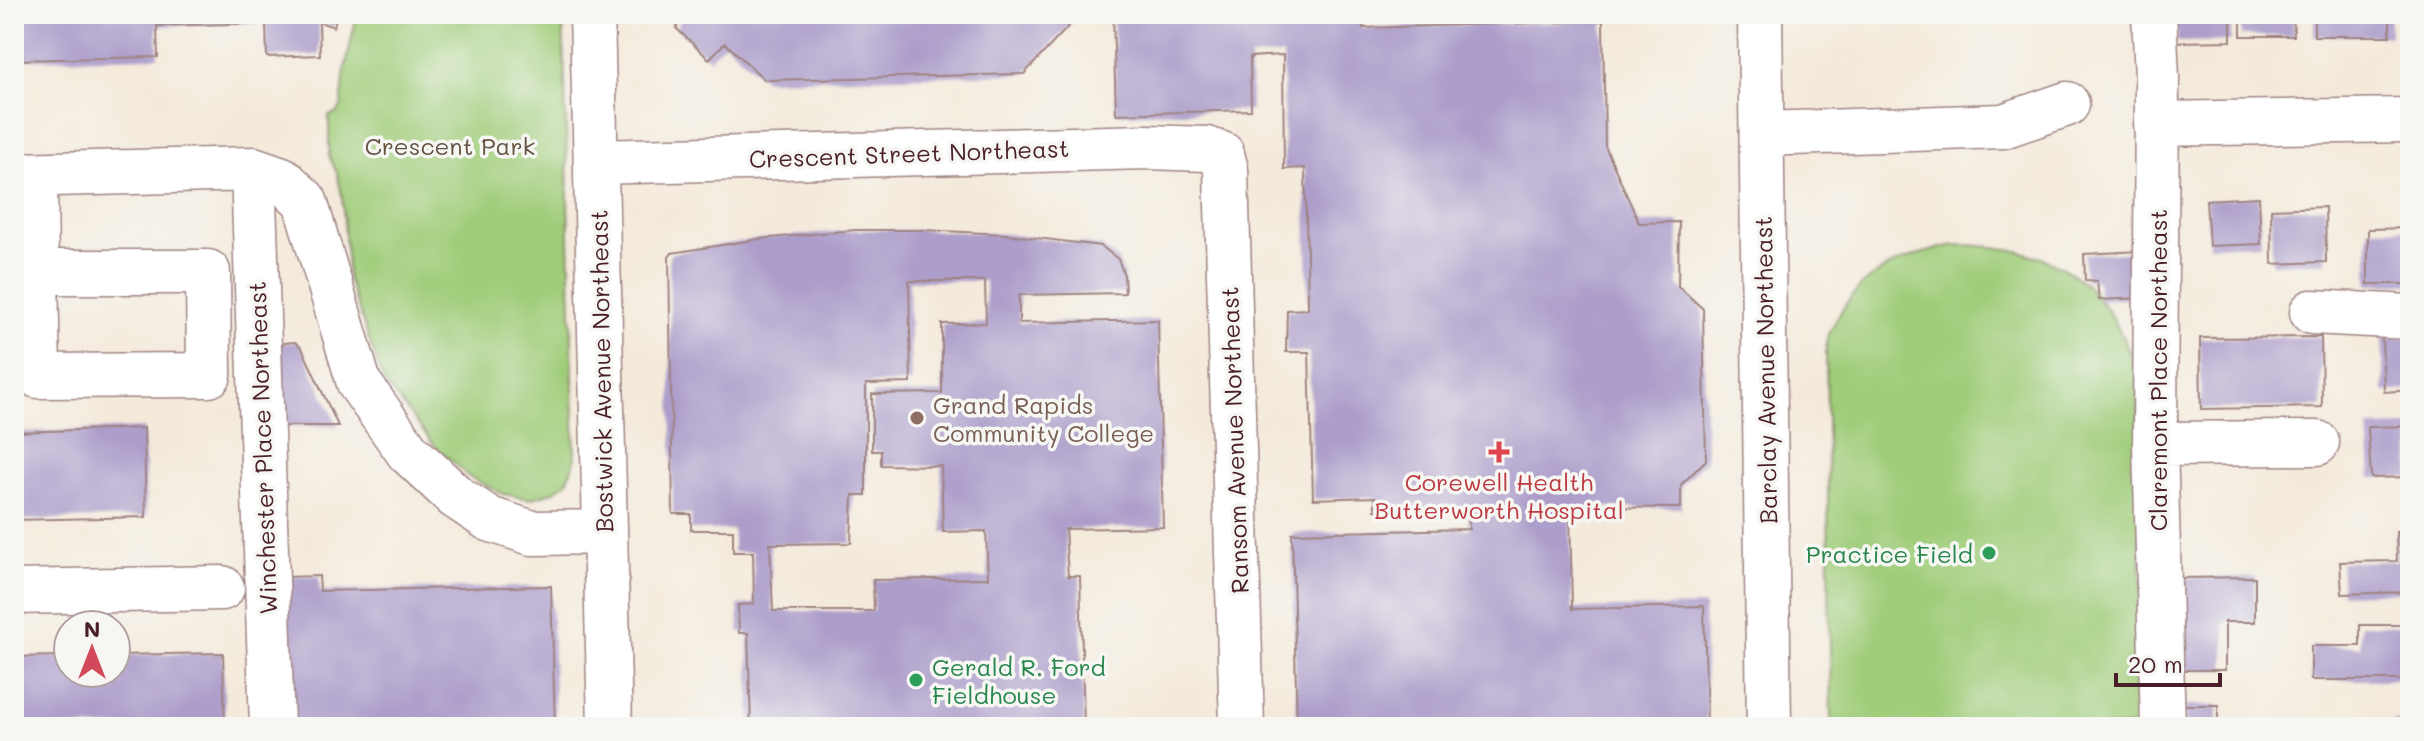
<svg xmlns="http://www.w3.org/2000/svg" width="2424" height="741" font-family="Mali,sans-serif">
	<rect width="100%" height="100%" fill="#f6f6f2"/>
	<filter id="ink" filterUnits="userSpaceOnUse"><feTurbulence type="fractalNoise" baseFrequency=".0125" numOctaves="2"/><feDisplacementMap in="SourceGraphic" scale="16" xChannelSelector="R" yChannelSelector="G"/><feConvolveMatrix kernelMatrix="1 2 1 2 8 2 1 2 1" color-interpolation-filters="sRGB"/></filter>
	<filter id="wash" filterUnits="userSpaceOnUse"><feTurbulence type="fractalNoise" baseFrequency=".006" numOctaves="4" result="noise"/><feDisplacementMap in="SourceGraphic" scale="32" xChannelSelector="R" yChannelSelector="G"/><feGaussianBlur stdDeviation="1.8" result="paint"/><feColorMatrix in="noise" values="0 0 0 0 0 0 0 0 0 0 0 0 0 0 0 0 0 1.4 0 .05"/><feComposite in="paint" operator="in"/></filter>
	<g filter="url(#wash)">
		<rect width="100%" height="100%" fill="#f4eadb"/>
		<path fill="#a0cd7a" stroke="#757652" stroke-width="2" d="M357,14h206l12,445 -8,23 -15,10 -22,7 -27,-5 -34,-17 -35,-32 -51,-65 -35,-101 -6,-83 -5,-23 -8,-17v-40l8,-3 4,-6 4,-37z
			M1954,245c101,0 152,33 184,130l5,352h-312l-5,-385c25,-65 63,-82 128,-97z"/>
		<g id="blocks">
			<path fill="#ac9dca" fill-rule="evenodd" d="M14,14h323l-3,13 -15,-5 1,33 -53,2 -1,-34 -109,3 1,31 -144,3z
				M672,14h408l-56,60 -259,6 -40,-37 -16,16 -33,-31 4,-6z
				M1113,14h250v14l240,-7 2,125 34,77 40,-1 -1,64 25,23 3,151 -25,25v23l-111,-1 2,102 132,-3 3,121h-410l-5,-194 177,-4 -1,-19h-93v-13l-62,2 -4,-147h-23l1,-42 21,-1v-5l-3,-136 -21,1 -1,-114 -33,2 1,53 -135,4z
				M2177,14h54v27l-54,1z
				M2241,14h52l1,22h-53z
				M2314,14h76v22h-76z
				M2259,197l2,47 -52,2 -3,-46z
				M2325,207l1,55 -54,2 -1,-55z
				M2410,228v56h-42v-55z
				M855,230h68l82,4 96,12 17,13 6,16 1,18 -106,2v28l139,-3 5,207 -98,2 3,47h12l4,151h-333l-3,-94h-9l-1,-28 16,-1 -1,-52h-20v-22h-42v-16h-18l-4,-257 3,-4 87,-14zM909,281h76l1,42 -44,1v69l-70,1v57h9v14l60,1 2,66 43,-1 2,47 -115,2 1,31h-101l-3,-67 81,-1 2,-48h13v-111l45,-1z
				M2141,251l1,47 -43,2 -2,-19 -12,-1 -1,-26z
				M2321,337l1,70 -121,2 -1,-71z
				M2410,337v53l-26,2 -2,-54z
				M295,342l7,6 36,78h-57l-4,-74 7,-9z
				M2410,426v51l-39,1 -3,-51z
				M144,428l2,89 -132,3v-88z
				M2410,531v61l-68,2 -2,-32 57,-1 -1,-29z
				M319,576l1,15 231,-5 4,141h-264l-4,-150z
				M2255,577v45h-30v48h-44l-1,-92z
				M2360,625h50v55h-99v-34h49z
				M223,653l2,74h-211v-70l54,-1v17h48v-18z
				M2185,705h33v22h-33z
				M2392,721h18v6h-18z"/>
		</g>
	</g>
	<g filter="url(#ink)">
		<use href="#blocks" fill-opacity="0" stroke="#9f8483" stroke-width="2"/>
		<g fill="none" stroke-linecap="round" stroke-linejoin="round">
			<g stroke="#9f8483" stroke-width="47">
				<path id="minor" d="M592,14l18,713
					M1760,14l9,713
					M2154,14l3,64 -2,366 8,283
					M2156,124l254,-4
					M1763,134l240,-8 64,-22
					M596,162l551,-15 60,2 15,5 4,16 16,557
					M253,169l19,558
					M14,175l239,-6 29,10 23,22 54,182 49,69 48,45 33,22 43,14 72,-1
					M35,175l1,97h172l1,103 -171,1 -2,-104
					M2312,312l98,5
					M2155,444l162,-1
					M14,592l208,-4"/>
			</g>
			<use href="#minor" stroke="#fff" stroke-width="44"/>
		</g>
	</g>
	<circle fill="#8d6e63" stroke="#f6f6f2" stroke-width="3" cx="917" cy="418" r="8"/>
	<path fill="#e0444e" stroke="#f6f6f2" stroke-width="3" d="M1495 440h8v8h8v8h-8v8h-8v-8h-8v-8h8z"/>
	<g fill="#2e9e5b" stroke="#f6f6f2" stroke-width="3">
		<circle cx="1989" cy="553" r="8"/>
		<circle cx="916" cy="680" r="8"/>
	</g>
	<g text-anchor="middle" dominant-baseline="central" stroke-width="7" stroke-linejoin="round" paint-order="stroke">
		<g font-size="24" fill="#645343" stroke="#f6f6f2">
			<text x="450" y="145">Crescent Park</text>
		</g>
		<g font-size="24" fill="#4a1f2b" stroke="#f6f6f2">
			<text transform="translate(909 153) rotate(-2)">Crescent Street Northeast</text>
			<text transform="translate(1765 370) rotate(-91)">Barclay Avenue Northeast</text>
			<text transform="translate(2157 370) rotate(-90)">Claremont Place Northeast</text>
			<text transform="translate(601 371) rotate(-91)">Bostwick Avenue Northeast</text>
			<text transform="translate(1234 440) rotate(-92)">Ransom Avenue Northeast</text>
			<text transform="translate(262 448) rotate(-92)">Winchester Place Northeast</text>
		</g>
		<g font-size="24" fill="#785e54" stroke="#f6f6f2" text-anchor="start">
			<text x="933" y="404">Grand Rapids<tspan x="933" dy="28">Community College</tspan></text>
		</g>
		<g font-size="24" fill="#be3a42" stroke="#f6f6f2">
			<text x="1499" y="481">Corewell Health<tspan x="1499" dy="28">Butterworth Hospital</tspan></text>
		</g>
		<g font-size="24" fill="#27864d" stroke="#f6f6f2" text-anchor="end">
			<text x="1973" y="553">Practice Field</text>
			<text x="932" y="666" text-anchor="start">Gerald R. Ford<tspan x="932" dy="28">Fieldhouse</tspan></text>
		</g>
	</g>
	<rect width="2424" height="741" fill="none" stroke="#f6f6f2" stroke-width="48"/>
	<g transform="translate(92 649)"><circle r="38" fill="#f6f6f2" stroke="#b1a0a2" stroke-width="2"/>
	<path d="M0-6L14 30L0 20L-14 30Z" fill="#d1495b"/>
	<text y="-12" font-size="22" font-weight="bold" text-anchor="middle" fill="#4a1f2b">N</text>
	</g>
	<path d="M2116 673v12h104v-12" fill="none" stroke="#4a1f2b" stroke-width="4"/>
	<text x="2128" y="673" font-size="24" fill="#4a1f2b" stroke="#f6f6f2" stroke-width="6" paint-order="stroke">20 m</text>
</svg>
